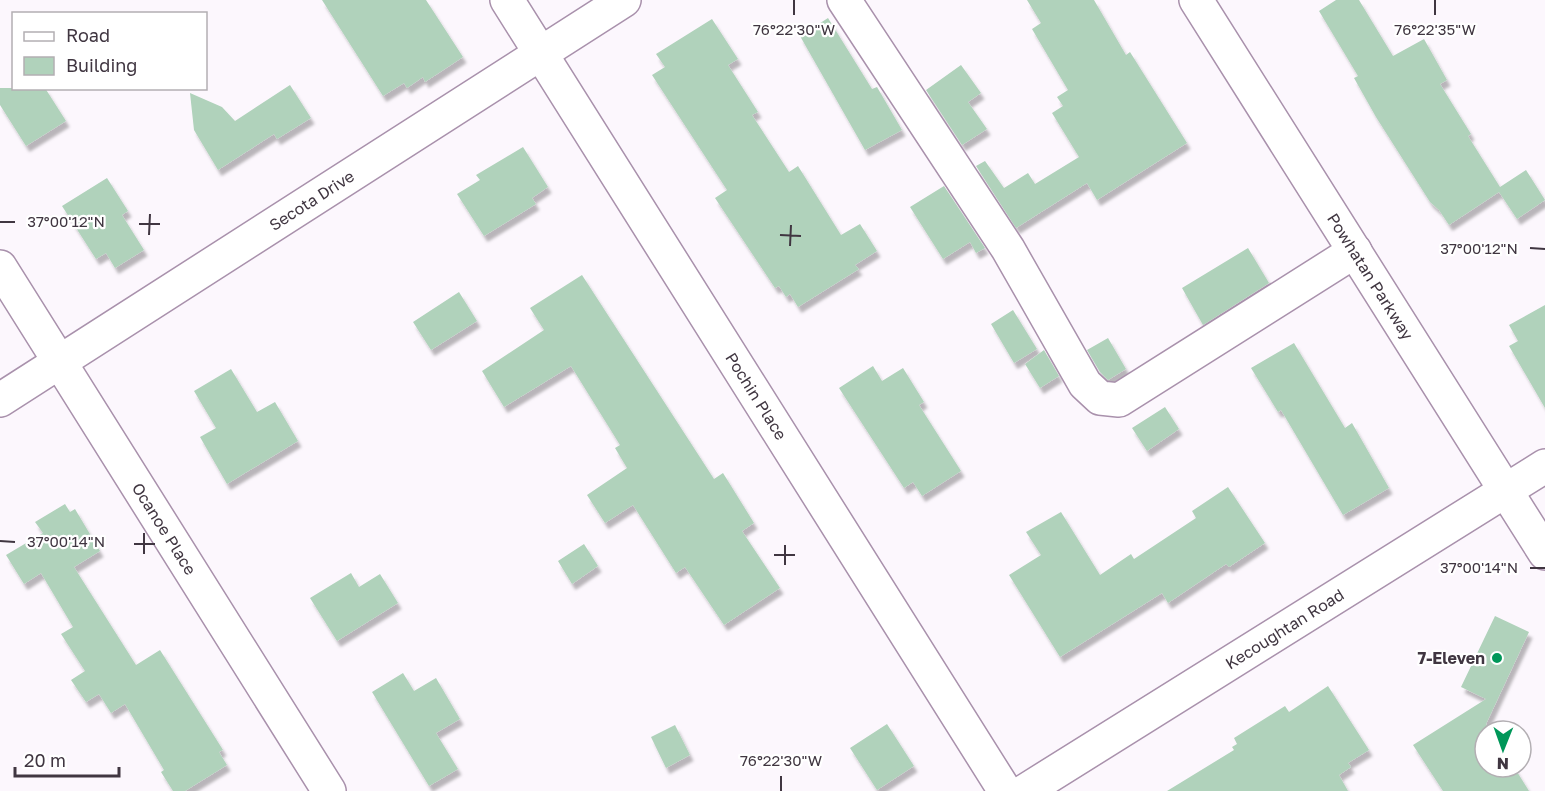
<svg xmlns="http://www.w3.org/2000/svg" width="1545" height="791" font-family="'Golos Text',sans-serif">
	<defs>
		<filter id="shadow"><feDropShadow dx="3.5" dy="6" stdDeviation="1.5" flood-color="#0004"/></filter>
	</defs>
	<rect width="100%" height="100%" fill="#fcf7fd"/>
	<path fill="#b0d2bb" filter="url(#shadow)" d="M322,0h104l37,57 -38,25 -2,-5 -16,11 -3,-5 -21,13z
		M1027,0h67l32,55 4,-3 57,91 -90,57 -10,-17 -71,45 -40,-62 9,-5 19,27 24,-15 7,11 44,-27 -27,-44 11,-7 -6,-9 11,-7 -36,-61 9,-6z
		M1336,0h23l34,56 31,-17 23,41 -7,4 31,50 -3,2 32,51 26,-17 19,30 -28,19 -18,-27 -50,33 -10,-15 -9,-8 -54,-85 -22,-39 4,-2 -39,-65z
		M828,18l44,71 5,-2 25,43 -37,20 -65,-114z
		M712,19l26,40 -10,6 30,47 -6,3 37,57 9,-6 43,69 19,-11 17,27 -22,14 4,4 -61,38 -8,-13 -4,3 -7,-11 -4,2 -60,-90 12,-8 -75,-115 13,-8 -9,-13z
		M961,65l20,28 -13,9 19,27 -25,16 -36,-55z
		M290,85l21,33 -34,21 -3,-5 -56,36 -24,-40 -4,-37 32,14 13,14z
		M0,88h45l21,33 -40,25 -26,-41z
		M523,147l25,40 -16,11 4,6 -52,32 -27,-42 23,-14 -4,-5z
		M107,178l21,33 -6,4 22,35 -29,18 -9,-15 -10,6 -34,-53z
		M944,186l41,62 -9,5 -6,-11 -27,17 -33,-52z
		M1248,248l21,35 -66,42 -21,-37z
		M582,275l132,204 9,-6 31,50 -12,8 38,57 -56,37 -39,-58 -9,6 -43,-68 -28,18 -18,-28 40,-27 -12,-20 5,-3 -49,-79 -67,41 -22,-36 62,-41 -14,-22z
		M459,292l18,29 -46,29 -18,-28z
		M1545,305v103l-36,-62 9,-5 -9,-16z
		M1013,310l24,39 -23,14 -23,-39z
		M1108,338l18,31 -18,11 -8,-8 -13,-22z
		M1294,343l51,85 7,-5 37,65 -46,27 -62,-105 -3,2 -27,-44z
		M1044,350l15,26 -19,12 -15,-24z
		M873,366l9,15 21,-13 21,34 -5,3 42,66 -39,25 -9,-14 -9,6 -65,-100z
		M231,369l26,43 18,-10 23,39 -71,43 -27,-47 16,-9 -22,-37z
		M1165,407l14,22 -32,22 -15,-23z
		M1228,487l37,56 -36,24 -3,-3 -58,39 -6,-10 -102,64 -51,-82 32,-20 -15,-23 35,-20 39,63 31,-21 3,5 62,-41 -4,-7z
		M65,504l5,8 5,-3 25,42 -26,16 62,98 24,-15 63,100 -4,2 8,13 -42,26h-12l-12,-19 3,-2 -39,-66 -14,9 -12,-19 -13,8 -15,-22 14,-9 -24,-37 12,-7 -32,-54 -17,11 -18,-29 37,-22 -8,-11z
		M584,544l14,22 -26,18 -14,-23z
		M351,573l8,14 21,-13 18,29 -61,38 -27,-43z
		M1495,616l34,16 -43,92 5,7h-6v36h29l15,24h-86l-30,-46 73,-46 -25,-12z
		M403,673l11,18 22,-13 24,41 -24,14 22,36 -29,17 -57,-94z
		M1328,686l41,64 -21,13 3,4 -12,8 9,16h-181l67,-41 -2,-3 5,-3 -3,-6 51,-32 4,6z
		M887,724l27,42 -37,24 -27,-42z
		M675,725l15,30 -24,13 -15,-31z"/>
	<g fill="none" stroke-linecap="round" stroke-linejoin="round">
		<g stroke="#a991ac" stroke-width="36">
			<g id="minor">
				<path id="s1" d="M507,0l498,791"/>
				<path d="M844,0l164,249 77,135 15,14 19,2 236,-149"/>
				<path id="s2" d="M0,267l329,524"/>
				<path id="s3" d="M0,400l624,-400"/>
			</g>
		</g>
		<g stroke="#a991ac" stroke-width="36">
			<g id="major">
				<path id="s4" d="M1196,0l349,553"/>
				<path id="s5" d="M1025,791l520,-325"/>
			</g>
		</g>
		<use href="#minor" stroke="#fff" stroke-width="33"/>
		<use href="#major" stroke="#fff" stroke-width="33"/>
	</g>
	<path fill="none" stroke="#403641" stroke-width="2" d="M794,15v-15M1435,15v-15M0,222h15M139,224h21M149,235l1,-21M780,235l21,1M790,246l1,-21M1530,248l15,1M0,541l15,1M134,544h21M144,554v-21M774,555h21M785,565v-20M1530,568h15M781,791v-15"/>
	<circle fill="#009759" stroke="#fff" stroke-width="2" cx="1497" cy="658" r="6"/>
	<g text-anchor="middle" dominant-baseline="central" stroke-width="4.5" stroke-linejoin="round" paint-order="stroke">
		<g font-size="16" fill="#403641" stroke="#fff">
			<text stroke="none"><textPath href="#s3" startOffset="370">Secota Drive</textPath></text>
			<text stroke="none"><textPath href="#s4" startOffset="327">Powhatan Parkway</textPath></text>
			<text stroke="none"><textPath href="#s1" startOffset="468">Pochin Place</textPath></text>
			<text stroke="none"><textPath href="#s2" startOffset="309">Ocanoe Place</textPath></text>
			<text stroke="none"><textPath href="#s5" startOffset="306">Kecoughtan Road</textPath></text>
		</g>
		<g font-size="16" font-weight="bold" fill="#403641" stroke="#fff" text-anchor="end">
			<text x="1485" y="658">7-Eleven</text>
		</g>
	</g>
	<g font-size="15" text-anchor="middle" fill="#403641" stroke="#fff" stroke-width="4.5" stroke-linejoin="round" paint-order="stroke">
		<text x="794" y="35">76°22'30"W</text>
		<text x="1435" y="35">76°22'35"W</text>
		<text x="66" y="227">37°00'12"N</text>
		<text x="1479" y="254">37°00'12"N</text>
		<text x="66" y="547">37°00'14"N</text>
		<text x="1479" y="573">37°00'14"N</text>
		<text x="781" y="766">76°22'30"W</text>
	</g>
	<rect x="12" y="12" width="195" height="78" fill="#ffffff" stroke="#b3afb3" stroke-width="1.5"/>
	<rect x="24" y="32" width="30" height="9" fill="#ffffff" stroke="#b3afb3" stroke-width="1.5"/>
	<text x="66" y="42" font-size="18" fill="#403641">Road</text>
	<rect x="24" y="57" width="30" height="18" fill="#b0d2bb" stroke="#b3afb3" stroke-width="1.5"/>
	<text x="66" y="72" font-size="18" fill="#403641">Building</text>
	<g transform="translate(1503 749) rotate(181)"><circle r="28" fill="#ffffff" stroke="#b3afb3" stroke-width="1.5"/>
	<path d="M0-4.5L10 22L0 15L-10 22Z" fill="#009759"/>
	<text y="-9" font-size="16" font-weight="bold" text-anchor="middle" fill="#403641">N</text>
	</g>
	<path d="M15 767v9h104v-9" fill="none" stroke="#403641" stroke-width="3"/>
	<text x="24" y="767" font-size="18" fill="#403641" stroke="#ffffff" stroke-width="4.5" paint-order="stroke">20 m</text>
</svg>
